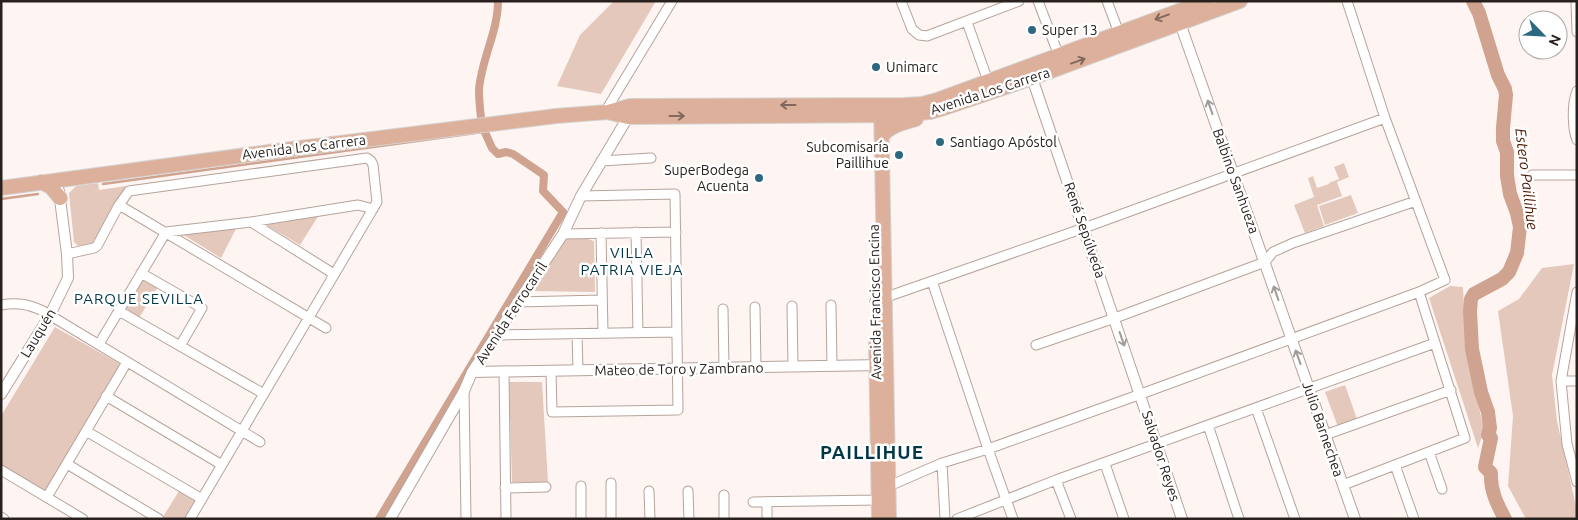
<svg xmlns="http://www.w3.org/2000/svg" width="1578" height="520" font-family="Ubuntu,sans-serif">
	<rect width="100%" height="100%" fill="#fef5f2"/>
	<path fill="#e4c8bb" d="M614,1h42l-55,93 -44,-8 23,-51z
		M1344,163l5,14 -12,5 5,14 -25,9 7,21 -19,7 -11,-28 20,-8 -6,-19 5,-2 4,12 12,-4v-1l10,-4 -5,-12z
		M98,183l1,7 27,-4 -32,56 -3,2 -13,2 -4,-4 -5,-49 7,-7z
		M1351,195l7,18 -33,12 -6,-19z
		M319,215l-19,30 -39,-23z
		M237,227l-16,31 -39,-24z
		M565,232l29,9 1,51 -65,-1z
		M1574,264l-22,111 5,46 20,90v8h-51l-18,-33 5,-70 -15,-105 21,-12 23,-31z
		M142,278l16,9 -19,31 -15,-11z
		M1450,286l13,1 3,59 18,85 -6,17 -49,-150z
		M55,327l65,37 -75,127 -44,-26v-49z
		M509,382h33l6,100h-36z
		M1345,385l12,34 -19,8 -13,-35z
		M179,491l16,9 -11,19h-19l-2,-2z"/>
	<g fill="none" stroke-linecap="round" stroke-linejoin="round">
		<path stroke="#cfa390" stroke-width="2.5" d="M103,184l380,-52
			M1,199l37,-5"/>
		<path stroke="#cfa390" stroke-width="8" d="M481,118c-1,-9 -2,-19 -2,-28 2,-30 19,-58 19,-89
			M379,519l184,-307 -20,-21 1,-16 -31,-21 -7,-2 -8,2 -6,-6 -9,-20"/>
		<path stroke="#cfa390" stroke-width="14" d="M1473,1l6,12 19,62 7,14 1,6 -3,33v13l4,11v24l3,18 7,19 3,14 -3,26 -8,19 -7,7 -28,15 -3,5 -1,12 2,38 9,43 7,20 2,16 -2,7 3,3 -6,29 6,6c-1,17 6,31 14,46"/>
		<g stroke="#b6a39b" stroke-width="11">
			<path id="minor" d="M901,1l11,28 7,6 8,1 92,-35
				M1038,1l21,55
				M1107,1l12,32
				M1576,1l1,31
				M967,22l21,59
				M1577,91c-5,12 -5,37 0,49
				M605,112l67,-111
				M601,161l50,-3
				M1532,175h45
				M119,205l207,123
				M251,222l83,52
				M636,232l2,101
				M601,233l2,100
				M563,234l113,-2
				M67,254l27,-6 3,-2 22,-41 10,-14 238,-33 4,3 2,4 4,37 -187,317
				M141,273l61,35 -22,38
				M932,281l56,168 25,70
				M1577,292l-16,89 6,63 10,38
				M875,301l209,-73 301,-110
				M517,302l85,-2
				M1,305c16,-3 27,-1 42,6l217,131
				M831,305l1,61
				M792,306l1,60
				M755,307l1,60
				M723,309l1,59
				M119,311l145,83
				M577,334l1,36
				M498,335l179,-3
				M99,344l67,-112 85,-10 107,-17 15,4
				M1036,345l79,-27 150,-56 8,-10 20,-9 123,-42
				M551,371l1,41 126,-2 -3,-216 -94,2
				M504,372l2,147
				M1561,381h16
				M464,391l2,128
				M106,396l116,69
				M1256,408l39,111
				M1208,425l31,94
				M86,431l116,68
				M1325,435l126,-45
				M1429,452l13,37
				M942,463l3,56
				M67,464l92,55
				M1105,464l19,55
				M1395,465l19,54
				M1,470l82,49
				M1056,480l15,39
				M611,483v36
				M1343,485l122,-47 -46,-146
				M581,486v33
				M505,488l41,-1
				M649,491l1,28
				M688,491l1,28
				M724,495v24
				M47,497l80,-135
				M753,502l126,-2 10,-14 53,-23 46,-14 153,-55 278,-102 26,-12 -60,-162 -38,-117
				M767,502v17
				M1,517l3,2
				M957,519l99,-39 379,-137"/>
		</g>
		<g stroke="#b6a39b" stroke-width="12">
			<path id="tertiary" d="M1180,23l175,496
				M1030,72l152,447
				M472,372l411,-7
				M1,394l49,-79 18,-37 -1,-24 -8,-63
				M390,519l74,-128 8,-19 91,-138 18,-38 47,-79 1,-7"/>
		</g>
		<g stroke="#d4d3d2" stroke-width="16">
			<path id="primary" d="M881,107l8,412
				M611,113l17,4 271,-2 31,-3 14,-4 88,-30 208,-77
				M882,136c8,-11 22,-13 34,-17
				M41,182l10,5 9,11
				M1,188l275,-37 280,-35 52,-4 22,-6 274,-1 18,-1 15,-4 269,-99
				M876,343l3,176"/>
		</g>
		<use href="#minor" stroke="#fff" stroke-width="9"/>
		<use href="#tertiary" stroke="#fff" stroke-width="10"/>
		<use href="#primary" stroke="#ddb09b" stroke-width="14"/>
	</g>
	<defs><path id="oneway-shaft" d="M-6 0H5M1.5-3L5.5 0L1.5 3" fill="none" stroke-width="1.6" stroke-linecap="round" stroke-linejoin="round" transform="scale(1.25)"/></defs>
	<g stroke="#82685c">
		<use href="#oneway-shaft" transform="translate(1162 17) rotate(160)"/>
		<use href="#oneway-shaft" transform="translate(1078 61) rotate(-20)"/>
		<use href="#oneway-shaft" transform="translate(788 105) rotate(-180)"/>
		<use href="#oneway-shaft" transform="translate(677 116)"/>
	</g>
	<g stroke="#9e9b99">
		<use href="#oneway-shaft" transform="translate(1210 107) rotate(-109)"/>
		<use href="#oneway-shaft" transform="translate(1276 293) rotate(-109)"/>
		<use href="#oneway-shaft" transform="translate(1122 339) rotate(71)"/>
		<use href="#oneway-shaft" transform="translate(1298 357) rotate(-110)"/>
	</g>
	<g fill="#2c6980" stroke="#fff" stroke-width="2">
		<circle cx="1032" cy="30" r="5"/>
		<circle cx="876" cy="67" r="5"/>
		<circle cx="940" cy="142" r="5"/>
		<circle cx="899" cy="155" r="5"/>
		<circle cx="759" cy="178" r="5"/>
	</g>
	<g text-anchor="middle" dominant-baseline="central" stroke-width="5" stroke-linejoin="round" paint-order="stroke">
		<g font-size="14" fill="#28211d" stroke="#fff" text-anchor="start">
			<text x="1042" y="30">Super 13</text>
			<text x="886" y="67">Unimarc</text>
			<text x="950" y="142">Santiago Apóstol</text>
			<text x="889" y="147" text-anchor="end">Subcomisaría<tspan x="889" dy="16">Paillihue</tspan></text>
			<text x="749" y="170" text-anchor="end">SuperBodega<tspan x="749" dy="16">Acuenta</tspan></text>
		</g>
		<g font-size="14" fill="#28211d" stroke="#fff">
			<text transform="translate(990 91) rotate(-18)">Avenida Los Carrera</text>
			<text transform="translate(304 147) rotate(-7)">Avenida Los Carrera</text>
			<text transform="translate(1236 181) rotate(70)">Balbino Sanhueza</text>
			<text transform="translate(1085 230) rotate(71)">René Sepúlveda</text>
			<text transform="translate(875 302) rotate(-91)">Avenida Francisco Encina</text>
			<text transform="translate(511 313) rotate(-57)">Avenida Ferrocarril</text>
			<text transform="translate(38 333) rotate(-59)">Lauquén</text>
			<text transform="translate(679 369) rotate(-1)">Mateo de Toro y Zambrano</text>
			<text transform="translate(1323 429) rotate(71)">Julio Barnechea</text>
			<text transform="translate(1161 456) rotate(72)">Salvador Reyes</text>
		</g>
		<g font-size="15" font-style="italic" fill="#4e1900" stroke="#fff">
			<text transform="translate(1527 179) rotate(83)">Estero Paillihue</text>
		</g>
		<g font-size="15" letter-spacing="1" fill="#003647" stroke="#fff">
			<text x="632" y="252">VILLA<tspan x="632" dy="17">PATRIA VIEJA</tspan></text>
			<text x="139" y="298">PARQUE SEVILLA</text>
		</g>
		<g font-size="19" font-weight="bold" letter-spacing="1" fill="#003647" stroke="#fff">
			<text x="872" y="452">PAILLIHUE</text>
		</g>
	</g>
	<rect width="1578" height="520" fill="none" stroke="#28211d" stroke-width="5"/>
	<g transform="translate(1543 35) rotate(114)"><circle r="24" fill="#ffffff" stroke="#a9a6a5"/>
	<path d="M0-4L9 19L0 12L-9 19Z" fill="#2c6980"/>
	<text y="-8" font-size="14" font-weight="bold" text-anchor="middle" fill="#28211d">N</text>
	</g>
</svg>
